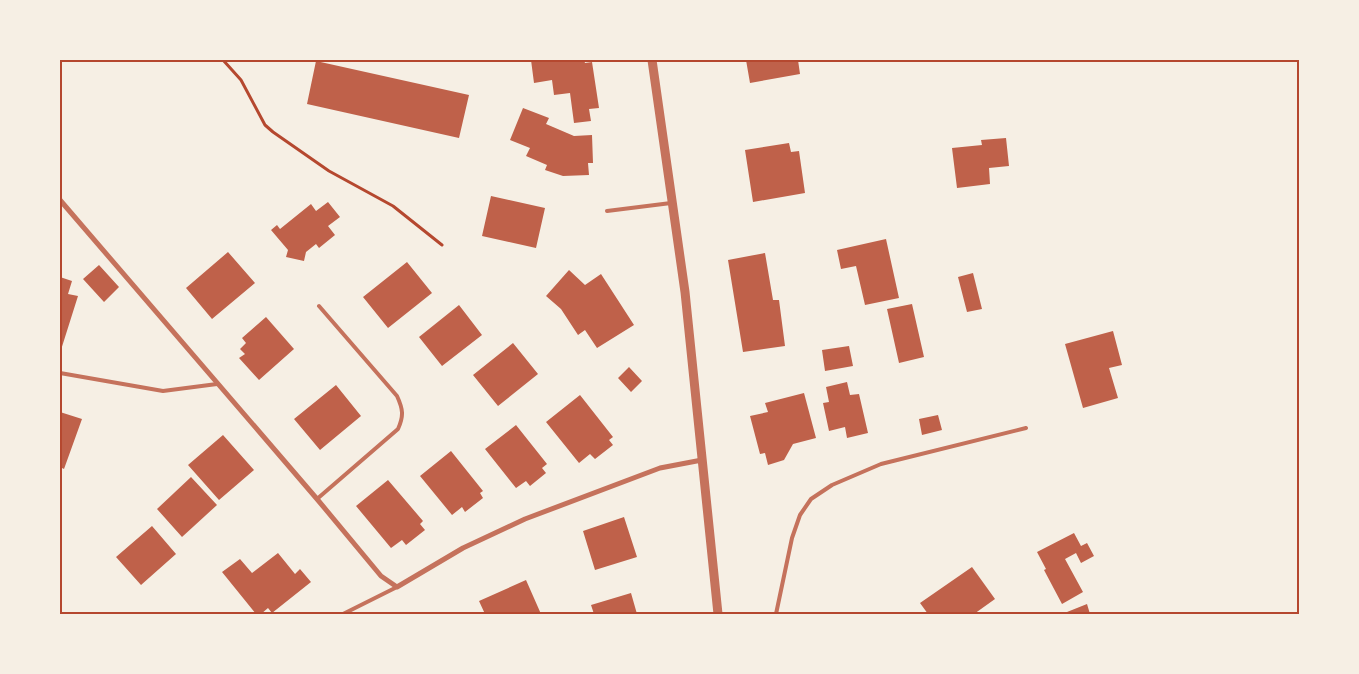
<svg xmlns="http://www.w3.org/2000/svg" width="1359" height="674" font-family="'PT Sans',sans-serif">
	<rect width="100%" height="100%" fill="#f6efe4"/>
	<path fill="#bf614a" d="M531,60h53l1,3 7,-1 7,46 -10,1 2,12 -17,2 -4,-30 -16,2 -2,-15 -18,3z
		M746,60h52l2,14 -50,9z
		M316,61l153,34 -10,43 -152,-34z
		M523,108l26,10 -3,6 28,12 18,-1 1,28h-5l1,12 -26,1 -18,-6 2,-5 -21,-9 4,-8 -20,-8z
		M1006,138l3,28 -20,2 1,16 -33,4 -5,-40 30,-3 -1,-5z
		M789,143l2,9 8,-1 6,42 -52,9 -8,-52z
		M491,196l54,12 -9,40 -54,-12z
		M328,202l12,15 -12,9 7,9 -16,13 -3,-4 -10,8 -2,9 -18,-4 2,-7 -17,-20 6,-5 3,4 31,-25 5,7z
		M886,239l13,59 -34,7 -9,-39 -15,3 -4,-19z
		M228,252l27,31 -43,36 -26,-31z
		M765,253l8,47h6l6,46 -42,6 -15,-92z
		M407,262l25,31 -44,35 -25,-31z
		M99,265l20,22 -15,15 -21,-23z
		M569,270l16,15 16,-11 33,51 -37,23 -12,-18 -7,5 -17,-26 -15,-13z
		M973,273l9,36 -15,3 -9,-35z
		M60,277l12,4 -4,13 10,2 -18,57z
		M912,304l12,53 -25,6 -12,-54z
		M459,305l23,30 -40,31 -23,-29z
		M266,317l28,32 -35,31 -20,-22 6,-4 -5,-5 6,-6 -4,-5z
		M1113,331l9,34 -13,3 9,30 -35,10 -18,-64z
		M513,343l25,31 -40,32 -25,-31z
		M849,346l4,20 -28,5 -3,-21z
		M629,367l13,14 -11,11 -13,-14z
		M847,382l3,13 9,-1 9,39 -21,5 -2,-11 -16,4 -6,-28 6,-1 -3,-15z
		M336,385l25,31 -41,34 -26,-31z
		M804,393l12,45 -23,6 -9,16 -16,5 -3,-12 -5,1 -10,-38 18,-4 -3,-9z
		M580,395l33,42 -4,3 4,5 -18,14 -5,-5 -11,9 -33,-41z
		M60,412l22,7 -18,50 -4,-2z
		M938,415l4,15 -20,5 -3,-16z
		M516,425l31,39 -5,4 4,5 -16,13 -4,-5 -10,7 -31,-39z
		M223,435l31,35 -35,30 -31,-35z
		M451,451l32,40 -3,2 3,5 -18,14 -3,-5 -10,8 -32,-39z
		M191,477l26,28 -35,32 -25,-28z
		M388,480l35,41 -3,3 5,6 -19,15 -4,-5 -11,8 -35,-42z
		M624,517l13,40 -42,13 -12,-39z
		M152,526l24,28 -35,31 -25,-28z
		M1074,533l7,13 6,-3 7,13 -13,7 -5,-10 -11,6 18,33 -21,12 -18,-34 2,-1 -9,-17z
		M278,553l17,21 5,-5 11,13 -39,31 -4,-5 -7,6h-5l-34,-42 18,-13 12,14z
		M972,567l23,32 -21,15h-46l-8,-11z
		M526,580l15,34h-56l-6,-13z
		M631,593l6,21h-43l-3,-9z
		M1087,604l3,10h-28z"/>
	<g fill="none" stroke-linecap="round" stroke-linejoin="round">
		<path stroke="#b5482f" stroke-width="3" d="M223,60l18,20 24,45 8,7 56,39 64,35 49,39"/>
		<path stroke="#c5725c" stroke-width="4" d="M607,211l64,-8
			M60,373l103,18 54,-7
			M317,499l81,-70c6,-13 5,-20 -1,-33l-78,-90
			M343,614l54,-27
			M776,614l16,-76 8,-23 11,-16 21,-14 49,-21 145,-36"/>
		<path stroke="#c5725c" stroke-width="5" d="M60,200l257,299 64,77 16,11 66,-39 62,-29 135,-51 42,-8"/>
		<path stroke="#c5725c" stroke-width="9" d="M652,60l33,232 33,322"/>
	</g>
	<rect width="1359" height="674" fill="none" stroke="#f6efe4" stroke-width="122"/>
	<rect x="61" y="61" width="1237" height="552" fill="none" stroke="#b5482f" stroke-width="2"/>
</svg>
